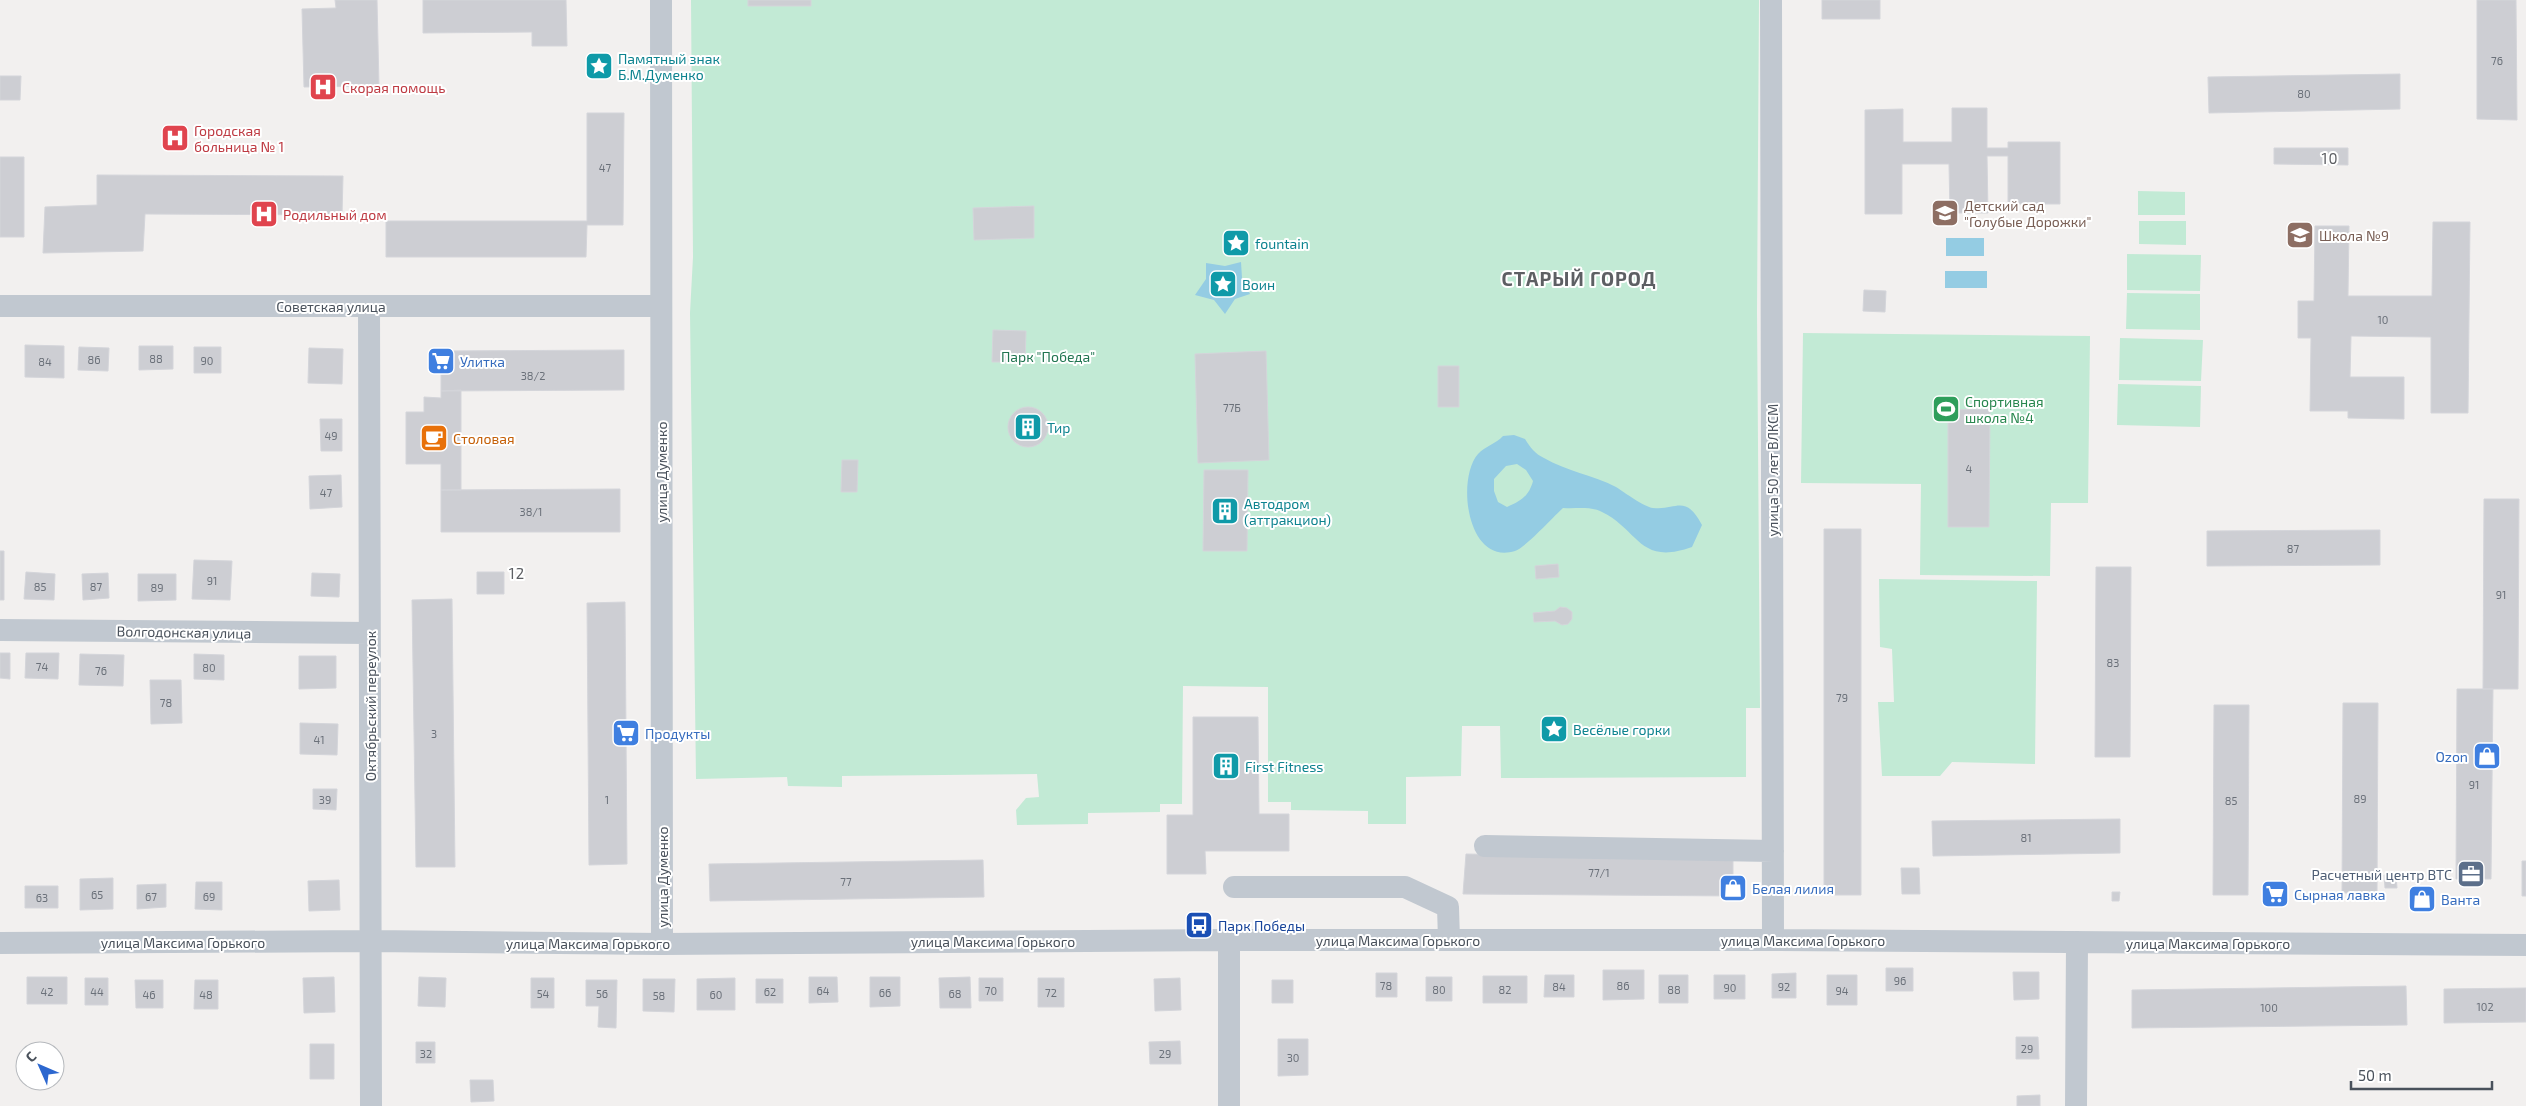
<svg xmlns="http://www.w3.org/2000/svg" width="2526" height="1106" font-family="'Exo 2',sans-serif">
	<rect width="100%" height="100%" fill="#f2f0ef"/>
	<path fill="#c2ead5" d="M691,0h1068l-2,312 3,396h-14v69l-245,1 -1,-52h-38l-1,50 -55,1v47h-38v-13l-77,-1v-8h-23v-115l-85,-1 -1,118h-22v8l-72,1v11l-71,1 -1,-15 10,-12 13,-1 -2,-23 -195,2v11l-54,-1 -1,-9 -91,2 -6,-466 3,-56z
		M2138,191l47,1v23h-47z
		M2139,221h47v24l-47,-1z
		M2127,254l74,1 -1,36 -73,-1z
		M2127,293l73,1v36l-74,-1z
		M1803,333l287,3 -2,167h-37l-1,73 -130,-1 1,-91 -120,-1z
		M2120,338l83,2 -2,41 -82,-1z
		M2118,384l83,2 -1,41 -83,-2z
		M1879,579l158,2 -2,183 -83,-2 -12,14h-58l-4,-74h16l-2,-53 -12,-2z"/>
	<path fill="#94cce3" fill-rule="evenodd" d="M1946,238h38v18h-38z
		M1241,262l1,16 8,16 -15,5 -10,15 -11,-14 -19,-5 11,-16v-16l19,3z
		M1945,271h42v17h-42z
		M1514,435l11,4c5,8 10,15 19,19 22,13 49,17 72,29 8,5 28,20 37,21 23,3 32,-15 49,17l-10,22c-53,19 -53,-17 -90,-35 -12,-6 -26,-3 -39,-4 -10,9 -37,39 -48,43 -48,15 -59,-72 -37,-97 7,-8 18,-10 25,-18zM1517,464l9,6 7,11c-4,15 -12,20 -26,26l-9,-5 -4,-11v-12l12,-13z"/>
	<path fill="#cdced3" stroke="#d4d5da" d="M335,0h42l2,86 -75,1 -2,-78 34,-1z
		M423,0h143l1,46h-35v-14l-109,1z
		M748,0h63v6h-63z
		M1822,0h58v19h-58z
		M2477,0h39l1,120 -40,-1z
		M2400,74v35l-191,4 -1,-36z
		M0,76h21l-1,24h-20z
		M1952,108h35v40h21v-6h52v62h-52v-48h-21l1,57h-38l-1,-49h-47v50h-37v-104l38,-1v33h49z
		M587,113h37l-1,112h-36l-1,32h-200v-36h201z
		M2274,148h74v17l-74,-1z
		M0,157h24v80h-24z
		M97,175l246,1 -1,39 -197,-1 -2,37 -100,2 2,-46 52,-2z
		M1034,206v32l-60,2 -1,-32z
		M2433,222h37l-2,191h-37v-76l-80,-1 -1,41h54v42l-56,-1v-7h-38l1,-73h-13v-37h16l1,-75h34l-1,70h84z
		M1864,290l22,1 -1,21 -22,-1z
		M993,330l33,1 -1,31h-33z
		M25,345l39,1v32l-39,-1z
		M139,346h34v23l-34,1z
		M79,347l30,1 -1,23 -30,-1z
		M194,347h27v26h-27z
		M309,348l34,1 -1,35 -34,-1z
		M624,350v40l-183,1v-40z
		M1266,351l3,109 -71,3 -3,-109z
		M1438,366h21v41h-21z
		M461,390v100h-20v-26h-35v-52h18v-15l17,1v-7z
		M1008 427a20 20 0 1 1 40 0a20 20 0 1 1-40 0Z
		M1990,409l-1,118h-41v-117z
		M320,419h22v32h-21z
		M842,460h16l-1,32h-16z
		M1204,470h44l-1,81h-44z
		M341,475l1,32 -32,2 -1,-33z
		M620,489v43h-179v-42z
		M2484,499h35l-1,190h-35z
		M1824,529h37v366h-37z
		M2380,530v35l-173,1v-35z
		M0,551h4v49h-4z
		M194,560l38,1 -2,39 -38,-1z
		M1558,564l1,13 -23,2 -1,-13z
		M2096,567h35l-1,190h-35z
		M26,572l29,2 -1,26 -30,-1z
		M477,572h27v22h-27z
		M108,573l1,25 -26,2 -1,-26z
		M312,573l28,1 -1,23 -28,-1z
		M138,574h38v26l-38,1z
		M452,599l3,268h-39l-4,-267z
		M625,602l2,262 -38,1 -2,-262z
		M1560,607l7,1 5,4v7l-4,5 -6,1 -7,-4 -21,1 -1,-9 22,-2z
		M0,653h10v26l-10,-1z
		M26,653h33l-1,26 -33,-1z
		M80,654l44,1 -1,31 -44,-1z
		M194,654l30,1v25l-30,-1z
		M299,656h37v32l-37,1z
		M150,680h31l1,43 -31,1z
		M2457,689h36l-2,190h-35z
		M2343,703h35l-1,190h-35z
		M2214,705h35l-1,190h-35z
		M1193,717h65l1,97h30v37h-84l1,23h-39v-59h26z
		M300,723l38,1 -1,31 -37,-1z
		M313,789h24l-1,21 -23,-1z
		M2120,819v34l-187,3 -1,-35z
		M1466,854l267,5v37l-270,-2z
		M983,860l1,37 -274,4 -1,-37z
		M2522,861h4v35h-4z
		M1901,868h18l1,26h-18z
		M2384,875h12l1,13h-12z
		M113,878v31l-33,1v-31z
		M339,880l1,30 -31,1 -1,-30z
		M196,882h26v28l-27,-1z
		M166,884v23l-29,2v-24z
		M25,886h33v22h-33z
		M2283,888l1,12 -17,1v-12z
		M2112,892h8l-1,9h-7z
		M2433,893l1,11 -23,1v-11z
		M1886,968h27v23h-27z
		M1603,970h41v29l-41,1z
		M2013,972h26v27l-25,1z
		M1376,973h21v24h-21z
		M1796,973v25h-24v-24z
		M1545,975h29v22h-30z
		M1659,975h29v28h-29z
		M1714,975h31v24h-31z
		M1827,975h30v30h-30z
		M1483,976h44v27h-44z
		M27,977h40v27h-40z
		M334,977l1,35 -31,1 -1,-35z
		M419,977l27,1 -1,29 -27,-1z
		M809,977h28l1,25 -29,1z
		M870,977h30v29l-30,1z
		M970,977l1,31h-31l-1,-30z
		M1426,977h26v24h-26z
		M85,978h23v27h-23z
		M531,978h23v30h-23z
		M735,978v32h-38v-31z
		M979,978h24v23h-24z
		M1038,978h26v29h-26z
		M1180,978l1,32 -26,1 -1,-32z
		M643,979h32l-1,33 -31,-1z
		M756,979h27v24h-27z
		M135,980h28v28h-27z
		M195,980h23v29h-24z
		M586,980h31l-1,48 -18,-1 1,-21h-13z
		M1272,980h21v23h-21z
		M2406,986l1,39 -275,3v-38z
		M2526,988v34l-82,1v-34z
		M2016,1037h22l1,22h-23z
		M1278,1039h30v36l-30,1z
		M1180,1041l1,23h-31l-1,-22z
		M416,1042h19v21h-19z
		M310,1044h24v35h-24z
		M470,1080h23l1,21 -23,1z
		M2040,1095v11h-23v-10z"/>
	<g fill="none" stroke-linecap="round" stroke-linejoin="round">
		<path stroke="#c1c8d0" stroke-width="22" d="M661,0l1,944
			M1771,0l2,940
			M0,306h661
			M369,306l2,800
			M0,630l369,3
			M1485,846l288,5
			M1234,887h171l43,20 1,33
			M0,943l372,-2 290,3 567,-4h544l753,5
			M1229,1106v-166
			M2076,1106l1,-164"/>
	</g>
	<defs>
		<g id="sight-square" transform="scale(1.4375)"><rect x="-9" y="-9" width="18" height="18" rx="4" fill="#0f9aa8" stroke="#fff"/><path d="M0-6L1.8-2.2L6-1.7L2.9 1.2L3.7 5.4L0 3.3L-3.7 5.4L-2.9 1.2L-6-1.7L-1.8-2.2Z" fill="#fff"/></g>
		<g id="hospital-square" transform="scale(1.4375)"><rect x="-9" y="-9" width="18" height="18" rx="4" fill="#e0444e" stroke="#fff"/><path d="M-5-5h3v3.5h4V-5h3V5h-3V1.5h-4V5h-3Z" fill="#fff"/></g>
		<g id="school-square" transform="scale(1.4375)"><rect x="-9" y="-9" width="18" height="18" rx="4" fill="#8d6e63" stroke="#fff"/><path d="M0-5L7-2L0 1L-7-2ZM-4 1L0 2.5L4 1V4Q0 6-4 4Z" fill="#fff"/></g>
		<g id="supermarket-square" transform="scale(1.4375)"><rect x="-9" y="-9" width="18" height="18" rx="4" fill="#3f7fe0" stroke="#fff"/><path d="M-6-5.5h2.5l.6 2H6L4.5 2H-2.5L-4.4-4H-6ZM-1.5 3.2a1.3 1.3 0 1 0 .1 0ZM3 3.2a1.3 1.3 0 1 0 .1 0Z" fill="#fff"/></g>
		<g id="stadium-square" transform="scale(1.4375)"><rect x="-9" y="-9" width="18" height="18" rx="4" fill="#2e9e5b" stroke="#fff"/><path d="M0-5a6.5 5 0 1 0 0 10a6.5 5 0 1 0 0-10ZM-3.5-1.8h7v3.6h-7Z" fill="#fff"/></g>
		<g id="building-square" transform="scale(1.4375)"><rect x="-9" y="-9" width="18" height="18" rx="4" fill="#0f9aa8" stroke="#fff"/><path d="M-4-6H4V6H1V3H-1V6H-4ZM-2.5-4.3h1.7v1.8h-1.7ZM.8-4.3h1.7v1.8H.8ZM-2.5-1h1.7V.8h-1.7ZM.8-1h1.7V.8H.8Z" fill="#fff"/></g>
		<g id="cafe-square" transform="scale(1.4375)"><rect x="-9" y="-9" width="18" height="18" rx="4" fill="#e8710a" stroke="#fff"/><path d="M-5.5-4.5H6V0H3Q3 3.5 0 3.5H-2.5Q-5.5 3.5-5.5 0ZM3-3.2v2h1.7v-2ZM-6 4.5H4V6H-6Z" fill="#fff"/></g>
		<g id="shop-square" transform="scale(1.4375)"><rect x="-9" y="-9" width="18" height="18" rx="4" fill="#3f7fe0" stroke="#fff"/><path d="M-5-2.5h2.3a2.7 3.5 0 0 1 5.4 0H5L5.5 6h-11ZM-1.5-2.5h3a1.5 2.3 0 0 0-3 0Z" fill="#fff"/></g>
		<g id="office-square" transform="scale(1.4375)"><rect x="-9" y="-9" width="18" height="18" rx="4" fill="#5c6f8a" stroke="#fff"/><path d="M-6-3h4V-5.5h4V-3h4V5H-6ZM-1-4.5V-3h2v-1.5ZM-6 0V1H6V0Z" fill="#fff"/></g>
		<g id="bus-square" transform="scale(1.4375)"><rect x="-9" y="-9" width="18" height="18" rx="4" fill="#1a4fb4" stroke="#fff"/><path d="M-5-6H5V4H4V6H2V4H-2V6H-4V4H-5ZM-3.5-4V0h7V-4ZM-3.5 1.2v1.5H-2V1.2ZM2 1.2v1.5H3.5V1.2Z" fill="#fff"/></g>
	</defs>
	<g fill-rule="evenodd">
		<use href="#sight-square" x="599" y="66"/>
		<use href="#hospital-square" x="323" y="87"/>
		<use href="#hospital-square" x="175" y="138"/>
		<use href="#school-square" x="1945" y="213"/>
		<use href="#hospital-square" x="264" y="214"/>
		<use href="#school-square" x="2300" y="235"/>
		<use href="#sight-square" x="1236" y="243"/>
		<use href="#sight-square" x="1223" y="284"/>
		<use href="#supermarket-square" x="441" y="361"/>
		<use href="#stadium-square" x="1946" y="409"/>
		<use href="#building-square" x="1028" y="427"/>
		<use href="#cafe-square" x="434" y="438"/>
		<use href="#building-square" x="1225" y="511"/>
		<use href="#sight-square" x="1554" y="729"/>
		<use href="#supermarket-square" x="626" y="733"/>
		<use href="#shop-square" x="2487" y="756"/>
		<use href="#building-square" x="1226" y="766"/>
		<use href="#office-square" x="2471" y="874"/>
		<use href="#shop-square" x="1733" y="888"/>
		<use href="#supermarket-square" x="2275" y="894"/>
		<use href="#shop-square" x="2422" y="899"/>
		<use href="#bus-square" x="1199" y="925"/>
	</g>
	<g text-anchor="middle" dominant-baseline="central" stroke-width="4" stroke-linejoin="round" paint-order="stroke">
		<g font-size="11" fill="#6a7079">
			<text x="2497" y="60">76</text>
			<text x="2304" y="93">80</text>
			<text x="605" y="167">47</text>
			<text x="2383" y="319">10</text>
			<text x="156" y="358">88</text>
			<text x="94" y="359">86</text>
			<text x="207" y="360">90</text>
			<text x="45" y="361">84</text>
			<text x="533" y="375">38/2</text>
			<text x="1232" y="407">77Б</text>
			<text x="331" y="435">49</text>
			<text x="1969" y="468">4</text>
			<text x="326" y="492">47</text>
			<text x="531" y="511">38/1</text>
			<text x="2293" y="548">87</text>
			<text x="212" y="580">91</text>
			<text x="40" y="586">85</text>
			<text x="96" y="586">87</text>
			<text x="157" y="587">89</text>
			<text x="2501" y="594">91</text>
			<text x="2113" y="662">83</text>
			<text x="42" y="666">74</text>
			<text x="209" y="667">80</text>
			<text x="101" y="670">76</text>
			<text x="1842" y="697">79</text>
			<text x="166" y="702">78</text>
			<text x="434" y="733">3</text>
			<text x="319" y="739">41</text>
			<text x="2474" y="784">91</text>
			<text x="2360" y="798">89</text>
			<text x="325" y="799">39</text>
			<text x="607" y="799">1</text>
			<text x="2231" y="800">85</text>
			<text x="2026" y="837">81</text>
			<text x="1599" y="872">77/1</text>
			<text x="846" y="881">77</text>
			<text x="97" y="894">65</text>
			<text x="151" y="896">67</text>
			<text x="209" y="896">69</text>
			<text x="42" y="897">63</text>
			<text x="1900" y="980">96</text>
			<text x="1386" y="985">78</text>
			<text x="1623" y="985">86</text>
			<text x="1559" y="986">84</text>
			<text x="1784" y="986">92</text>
			<text x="1730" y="987">90</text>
			<text x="1439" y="989">80</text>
			<text x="1505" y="989">82</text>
			<text x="1674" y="989">88</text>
			<text x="823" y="990">64</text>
			<text x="991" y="990">70</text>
			<text x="1842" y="990">94</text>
			<text x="47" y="991">42</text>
			<text x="97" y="991">44</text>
			<text x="770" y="991">62</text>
			<text x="885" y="992">66</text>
			<text x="1051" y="992">72</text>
			<text x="543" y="993">54</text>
			<text x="602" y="993">56</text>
			<text x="955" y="993">68</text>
			<text x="149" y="994">46</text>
			<text x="206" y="994">48</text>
			<text x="716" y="994">60</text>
			<text x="659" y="995">58</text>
			<text x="2485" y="1006">102</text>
			<text x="2269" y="1007">100</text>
			<text x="2027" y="1048">29</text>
			<text x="426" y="1053">32</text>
			<text x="1165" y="1053">29</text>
			<text x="1293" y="1057">30</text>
		</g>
		<g font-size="14" fill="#0d838f" stroke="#fff" text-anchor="start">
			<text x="618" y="58">Памятный знак<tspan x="618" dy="16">Б.М.Думенко</tspan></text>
			<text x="1255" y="243">fountain</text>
			<text x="1242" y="284">Воин</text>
			<text x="1047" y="427">Тир</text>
			<text x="1244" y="503">Автодром<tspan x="1244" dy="16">(аттракцион)</tspan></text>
			<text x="1573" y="729">Весёлые горки</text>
			<text x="1245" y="766">First Fitness</text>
		</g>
		<g font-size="14" fill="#be3a42" stroke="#fff" text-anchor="start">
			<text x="342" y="87">Скорая помощь</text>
			<text x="194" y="130">Городская<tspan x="194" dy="16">больница № 1</tspan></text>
			<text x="283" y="214">Родильный дом</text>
		</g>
		<g font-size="14" fill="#785e54" stroke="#fff" text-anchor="start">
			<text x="1964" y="205">Детский сад<tspan x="1964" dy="16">"Голубые Дорожки"</tspan></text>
			<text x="2319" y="235">Школа №9</text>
		</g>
		<g font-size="14" fill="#49515b" stroke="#fff">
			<text x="331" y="306">Советская улица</text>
			<text transform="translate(1772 470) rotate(-90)">улица 50 лет ВЛКСМ</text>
			<text transform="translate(661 472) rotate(-90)">улица Думенко</text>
			<text transform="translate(184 632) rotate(1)">Волгодонская улица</text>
			<text transform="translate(370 706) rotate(-90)">Октябрьский переулок</text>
			<text transform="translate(662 877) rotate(-90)">улица Думенко</text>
			<text x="1398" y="940">улица Максима Горького</text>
			<text x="1803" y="940">улица Максима Горького</text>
			<text x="993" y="941">улица Максима Горького</text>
			<text x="183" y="942">улица Максима Горького</text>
			<text x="588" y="943">улица Максима Горького</text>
			<text x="2208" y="943">улица Максима Горького</text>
		</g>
		<g font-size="14" fill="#217551" stroke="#fff">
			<text x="1048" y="356">Парк "Победа"</text>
		</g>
		<g font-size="14" fill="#366cbe" stroke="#fff" text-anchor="start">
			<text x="460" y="361">Улитка</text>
			<text x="645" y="733">Продукты</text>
			<text x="2468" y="756" text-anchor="end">Ozon</text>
			<text x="1752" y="888">Белая лилия</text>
			<text x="2294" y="894">Сырная лавка</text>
			<text x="2441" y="899">Ванта</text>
		</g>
		<g font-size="14" fill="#27864d" stroke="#fff" text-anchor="start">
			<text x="1965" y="401">Спортивная<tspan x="1965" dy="16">школа №4</tspan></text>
		</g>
		<g font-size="14" fill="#c56008" stroke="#fff" text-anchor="start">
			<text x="453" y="438">Столовая</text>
		</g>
		<g font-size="14" fill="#4e5e75" stroke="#fff" text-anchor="end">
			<text x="2452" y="874">Расчетный центр ВТС</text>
		</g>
		<g font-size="14" fill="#164399" stroke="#fff" text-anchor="start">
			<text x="1218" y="925">Парк Победы</text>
		</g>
		<g font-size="15" letter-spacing="1" fill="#5d5f63" stroke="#fff">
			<text x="2330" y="158">10</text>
			<text x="517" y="573">12</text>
		</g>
		<g font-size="19" font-weight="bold" letter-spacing="1" fill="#5d5f63" stroke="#fff">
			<text x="1579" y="278">СТАРЫЙ ГОРОД</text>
		</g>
	</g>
	<g transform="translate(40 1066) rotate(315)"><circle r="24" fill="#ffffff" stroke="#b6b9bd"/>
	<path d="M0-4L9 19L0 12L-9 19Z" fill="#2c67cf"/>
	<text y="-8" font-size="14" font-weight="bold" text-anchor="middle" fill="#49515b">С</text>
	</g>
	<path d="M2351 1081v8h141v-8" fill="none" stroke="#49515b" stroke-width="2.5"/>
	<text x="2358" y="1081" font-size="15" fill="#49515b" stroke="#ffffff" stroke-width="4" paint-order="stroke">50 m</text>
</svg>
